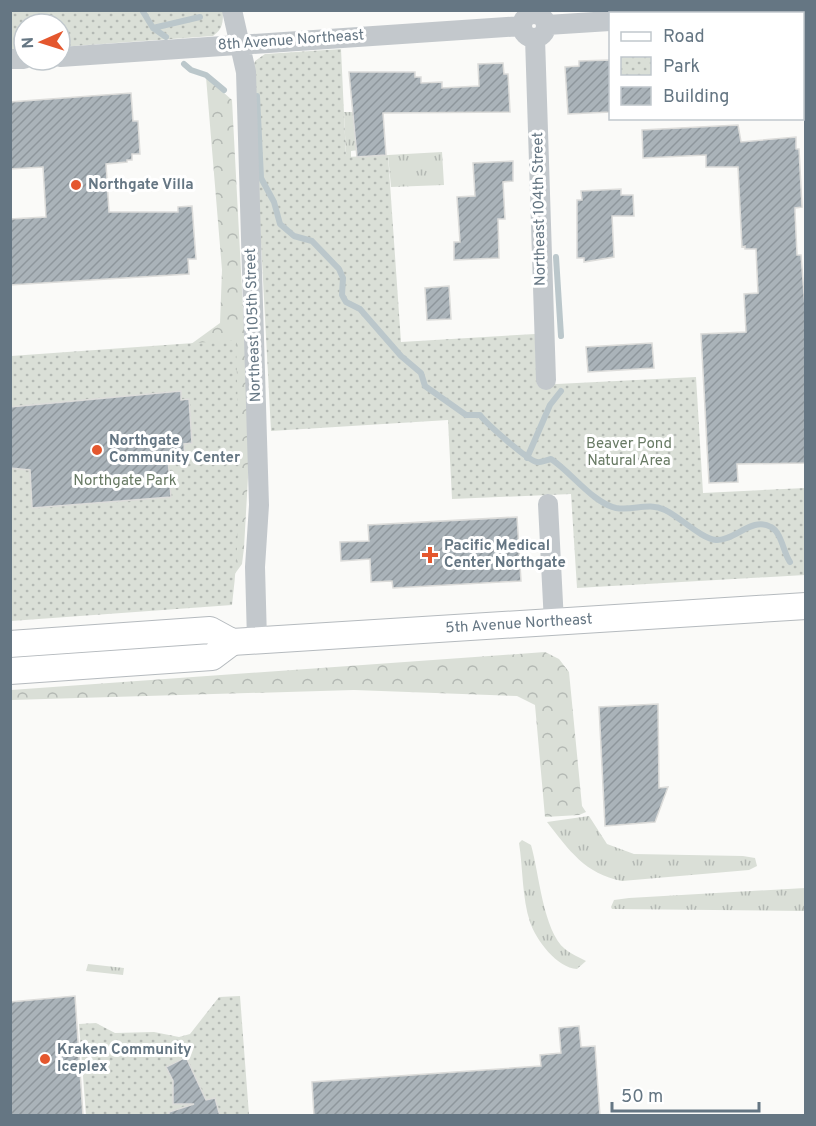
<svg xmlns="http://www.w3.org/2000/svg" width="816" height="1126" font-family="Overpass,sans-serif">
	<defs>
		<pattern id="grass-tufts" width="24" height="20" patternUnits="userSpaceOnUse" patternTransform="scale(1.5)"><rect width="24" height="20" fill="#dadfd7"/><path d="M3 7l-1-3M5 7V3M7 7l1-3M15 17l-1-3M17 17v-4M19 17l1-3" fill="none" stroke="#b4b9b4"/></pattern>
		<pattern id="forest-crowns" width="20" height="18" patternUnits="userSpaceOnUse" patternTransform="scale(1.5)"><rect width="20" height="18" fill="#dadfd7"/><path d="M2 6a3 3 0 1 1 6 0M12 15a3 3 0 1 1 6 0" fill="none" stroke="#b4b9b4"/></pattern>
		<pattern id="park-dots" width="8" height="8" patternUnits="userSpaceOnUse" patternTransform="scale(1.5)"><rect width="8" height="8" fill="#dadfd7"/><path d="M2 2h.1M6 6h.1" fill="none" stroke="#b4b9b4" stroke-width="1.8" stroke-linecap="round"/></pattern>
		<pattern id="building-hatch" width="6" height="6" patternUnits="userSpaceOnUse" patternTransform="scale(1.5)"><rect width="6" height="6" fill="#aab3b9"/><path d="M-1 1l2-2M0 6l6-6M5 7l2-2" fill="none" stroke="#8e969c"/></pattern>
	</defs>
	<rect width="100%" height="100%" fill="#fafaf8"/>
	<path fill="url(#grass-tufts)" d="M344,112h11l23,30v14l-19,1 -1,-7 -7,1v6h-5z
		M442,152l2,33 -53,2 -3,-32z
		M589,816l18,28 27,10 109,2 12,2 2,8 -8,4 -127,11c-37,-7 -53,-31 -75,-59z
		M522,840l9,5c8,27 12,86 34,104 6,5 14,8 21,12l-9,8c-20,-1 -41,-29 -47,-47 -8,-24 -7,-54 -11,-79z
		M805,888v23l-193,-2 -1,-2 3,-7 15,-2z
		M88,964l36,4 -1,7 -37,-4z"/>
	<path fill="url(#forest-crowns)" d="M206,77l26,23 18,342 -6,106 -2,16 -8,11 -47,-228 33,-24 2,-53z
		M545,652l14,7 10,13 13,134 4,6 -7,3 -34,2 -10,-112 -18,-9 -163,-6 -343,10v-10z"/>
	<path fill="url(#park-dots)" d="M11,11h212c0,11 0,18 -10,25l-153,11v-23h-36v25l-13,1z
		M341,49l5,108 42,-2 13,187 134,-8 2,51 159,-8 7,116 102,-5v87l-228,13 -6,-94 -119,5 -4,-79 -177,11 -19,-359 3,-11 10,-7z
		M236,340c2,89 7,177 -4,265l-221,16v-265z
		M240,996l9,119h-163l-7,-91 17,-1 19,10 39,-1 25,5 11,-3 29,-37z"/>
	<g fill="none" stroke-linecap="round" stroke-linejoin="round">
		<path stroke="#bbc7cb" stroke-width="6" d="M142,10l11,18 13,9
			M153,28l47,-11
			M184,64l7,6 15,5 18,15
			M257,96l4,82 13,24 6,22 14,12 18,5 27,28 4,9 -1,17 4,7 14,7 41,47 20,17 4,13 41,29h14c6,8 48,46 57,47 4,1 10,-2 14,-3 20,13 42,44 65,49 18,3 32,-6 49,2 15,7 37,29 51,30 19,1 36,-24 55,-13 11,6 12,25 19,35
			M556,257l5,79
			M527,458l23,-53 11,-14"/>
	</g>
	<path fill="url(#building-hatch)" stroke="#dcdcda" stroke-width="1.5" d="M610,60v52l-42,2 -3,-47 14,-1v-5z
		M503,63l1,11h4l2,38 -127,1 3,42 -29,2 -8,-85h66v5h6v6l21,-1v6l37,-2 -1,-22z
		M131,93l2,28h5l2,33h-8v6h-5v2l-21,2 3,48h69v-5l14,-1 4,53h-8l1,15 -179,11v-66l36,-2 -3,-50 -33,2v-67z
		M738,125l3,17 55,-5v12h3l3,58 -7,1v4l2,43h4l5,65v143l-69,1 1,18 -29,1 -8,-149 45,-2 -2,-38 14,-1 -2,-44h-11v-3l-3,1 -4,-80h-32v-12l-63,3 -1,-28z
		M513,161v20l-10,1 2,37h-7l1,39 -45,2v-18h6l-3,-45 18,-1 -2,-33z
		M621,189v6h12l1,21h-22l2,41 -30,5v-4h-7v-58h5l-1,-9z
		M449,286l2,33 -24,1 -2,-32z
		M652,343l2,25 -66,4 -2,-25z
		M181,391v9l8,-1 3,44 -8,1 1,12 -17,2 3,39 -139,11 -2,-38 -20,-2v-61z
		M517,517l4,64 -128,7 -1,-7 -21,1 -1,-23 -29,2 -1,-19 29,-1 -1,-16z
		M658,704l1,84 9,-1 -13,35 -50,4 -6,-119z
		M75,996l8,120h-73v-114z
		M579,1026l2,21 14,-1 5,70h-286l-2,-34 229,-16 -1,-11 21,-2 -2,-25z
		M186,1057l20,43 9,-2 5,18h-51v-4l25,-8h-21v-23l-7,-14z"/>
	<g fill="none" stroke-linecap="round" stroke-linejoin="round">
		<g stroke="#b5babe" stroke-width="28">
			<g id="major">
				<path id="s1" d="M10,644l200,-14 22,12 574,-36"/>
				<path d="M10,671l202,-14 20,-15"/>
			</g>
		</g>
		<path stroke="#c3c8cc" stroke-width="20" d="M232,10l14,62 13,433 -4,62 2,73
			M522 26a12 12 0 1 1 24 0a12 12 0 1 1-24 0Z
			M721,14l46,-4
			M547,25l63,-4
			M535,38l11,342
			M60,57l462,-31
			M10,59h14
			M548,504l6,119"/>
		<use href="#major" stroke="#fff" stroke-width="26"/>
	</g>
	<g fill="#e4572e" stroke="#fff" stroke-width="2">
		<circle cx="76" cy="185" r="6"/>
		<circle cx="97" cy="450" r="6"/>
		<path d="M427 546h6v6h6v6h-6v6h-6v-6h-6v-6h6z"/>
		<circle cx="45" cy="1059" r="6"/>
	</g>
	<g text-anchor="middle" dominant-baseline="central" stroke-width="6" stroke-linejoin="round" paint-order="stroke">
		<g font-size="15" fill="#657683" stroke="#fff">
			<text transform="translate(291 41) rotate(-4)">8th Avenue Northeast</text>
			<text transform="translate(540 209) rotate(-91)">Northeast 104th Street</text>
			<text transform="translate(254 325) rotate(-92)">Northeast 105th Street</text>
			<text stroke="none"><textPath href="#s1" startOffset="513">5th Avenue Northeast</textPath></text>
		</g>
		<g font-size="15" font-weight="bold" fill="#657683" stroke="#fff" text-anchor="start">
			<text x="88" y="185">Northgate Villa</text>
			<text x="109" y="441">Northgate<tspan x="109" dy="17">Community Center</tspan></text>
			<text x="444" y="546">Pacific Medical<tspan x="444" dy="17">Center Northgate</tspan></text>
			<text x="57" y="1050">Kraken Community<tspan x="57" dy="17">Iceplex</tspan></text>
		</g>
		<g font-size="15" fill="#687a64" stroke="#fff">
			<text x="629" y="444">Beaver Pond<tspan x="629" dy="17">Natural Area</tspan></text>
			<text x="125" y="481">Northgate Park</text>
		</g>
	</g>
	<rect width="816" height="1126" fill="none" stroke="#657683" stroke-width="24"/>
	<rect x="609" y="12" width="195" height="108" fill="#ffffff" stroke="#c1c8cd" stroke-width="1.5"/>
	<rect x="621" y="32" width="30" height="9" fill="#ffffff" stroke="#c1c8cd" stroke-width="1.5"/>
	<text x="663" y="42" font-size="18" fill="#657683">Road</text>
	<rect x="621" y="57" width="30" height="18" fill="url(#park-dots)" stroke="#c1c8cd" stroke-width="1.5"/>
	<text x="663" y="72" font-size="18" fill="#657683">Park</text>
	<rect x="621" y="87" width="30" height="18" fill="url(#building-hatch)" stroke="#c1c8cd" stroke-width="1.5"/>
	<text x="663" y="102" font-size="18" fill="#657683">Building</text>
	<g transform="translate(42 42) rotate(267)"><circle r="28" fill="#ffffff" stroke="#c1c8cd" stroke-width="1.5"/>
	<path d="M0-4.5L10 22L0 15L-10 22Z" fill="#e4572e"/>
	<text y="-9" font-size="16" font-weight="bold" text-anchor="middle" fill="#657683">N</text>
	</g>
	<path d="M612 1102v9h147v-9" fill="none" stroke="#657683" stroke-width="3"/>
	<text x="621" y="1102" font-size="18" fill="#657683" stroke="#ffffff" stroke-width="4.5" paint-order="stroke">50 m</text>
</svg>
